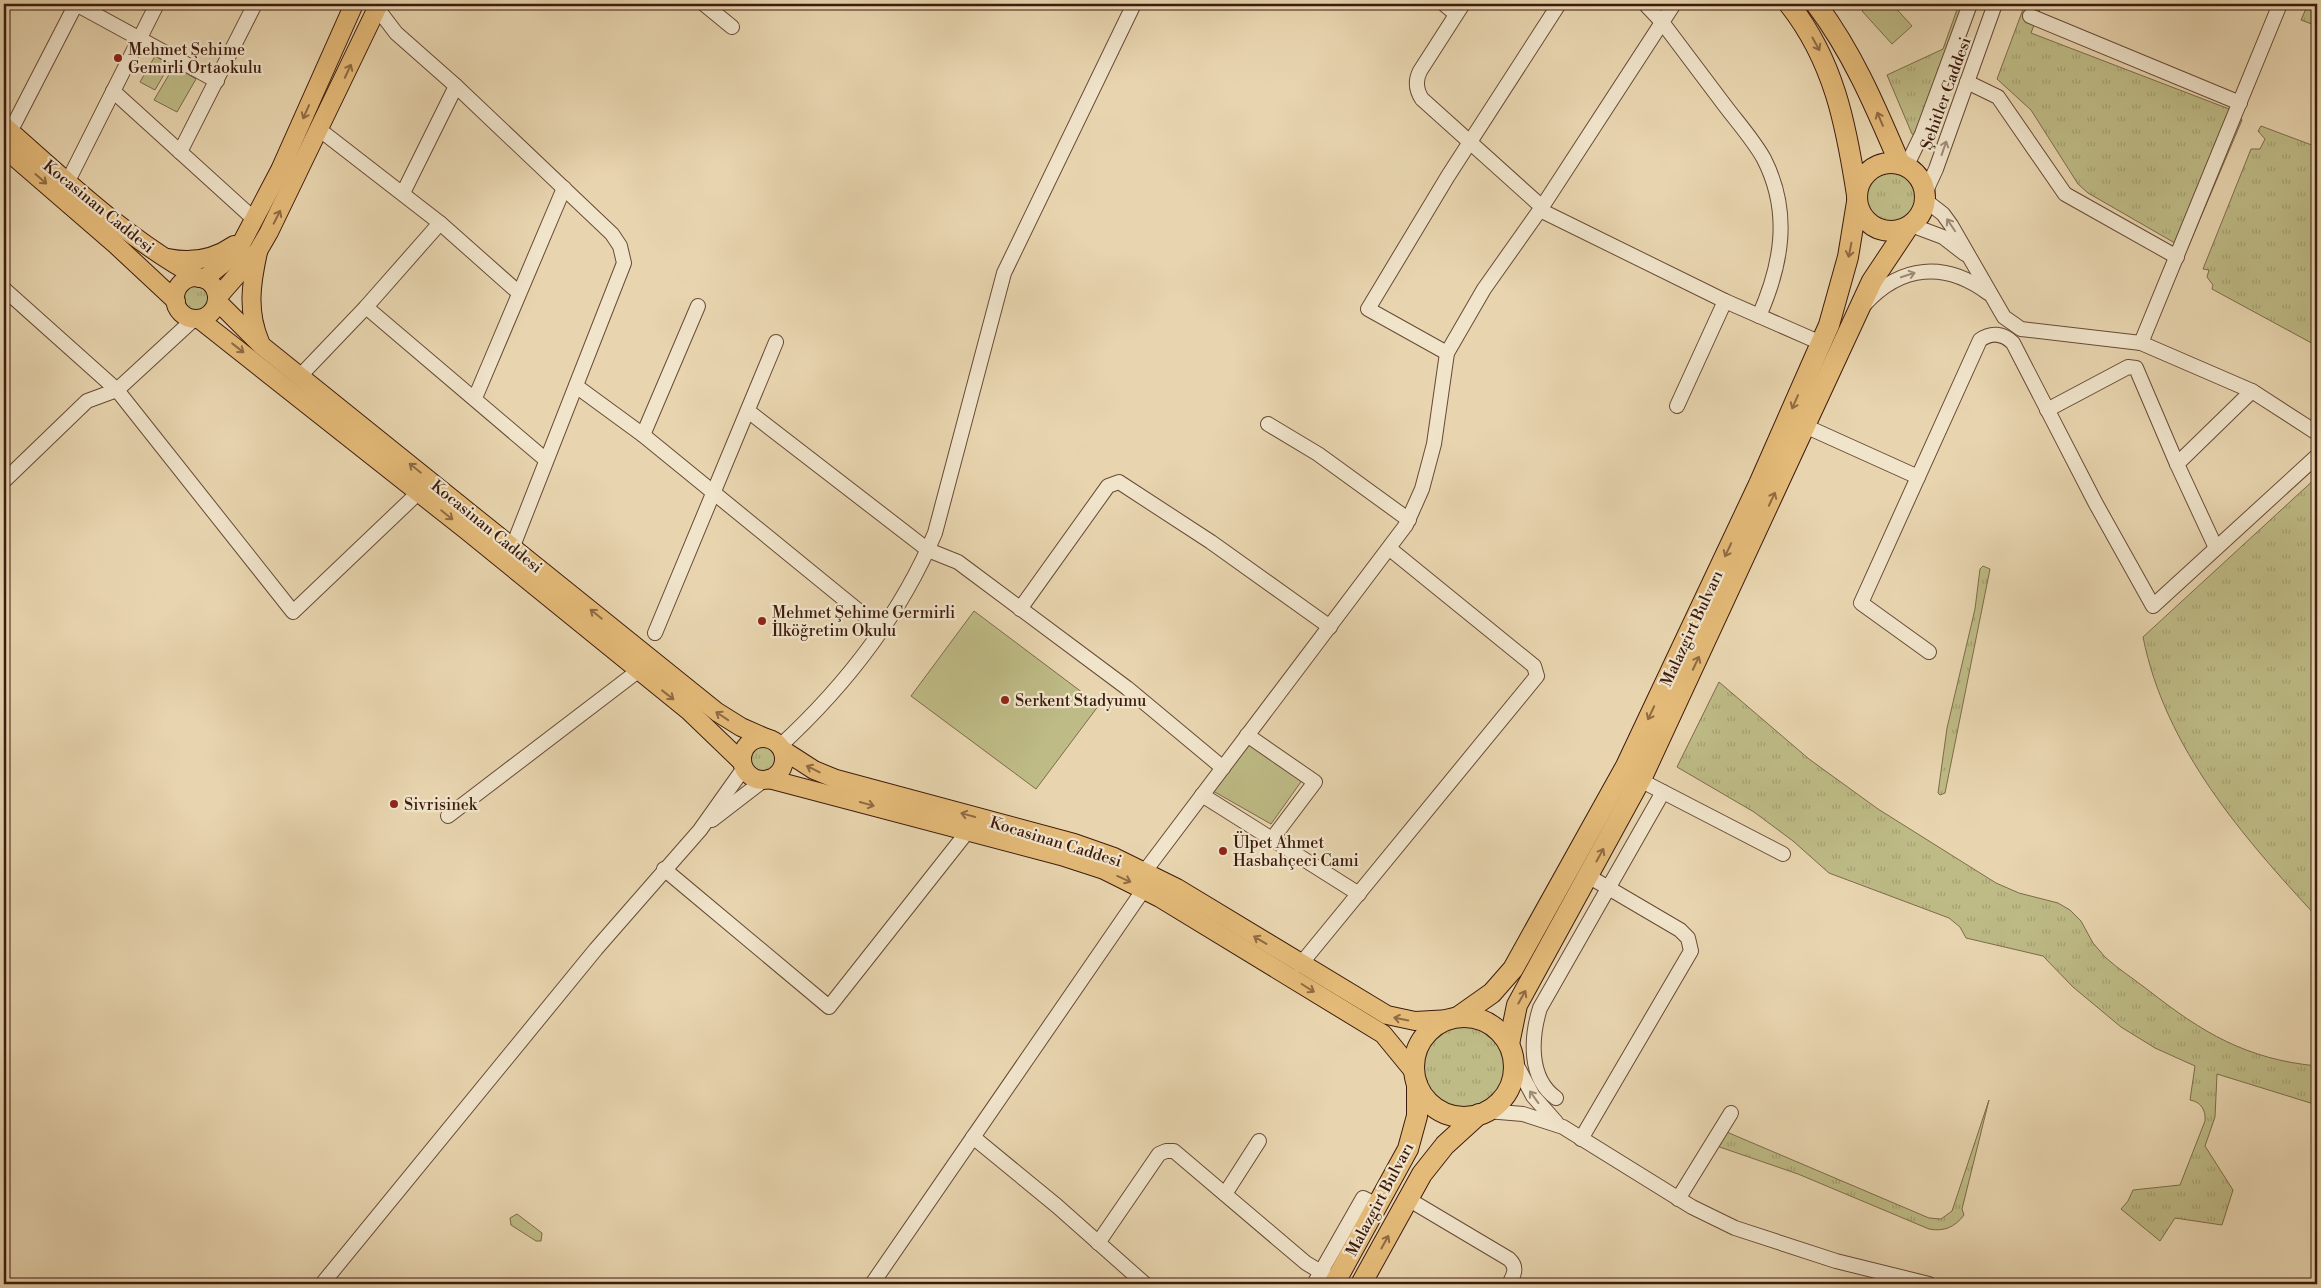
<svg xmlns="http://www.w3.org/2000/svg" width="2321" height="1288" viewBox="0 0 2321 1288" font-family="'Libre Bodoni',serif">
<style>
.grass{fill:url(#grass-tufts);stroke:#7e6b4a}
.park{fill:#bebb86;stroke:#7e6b4a}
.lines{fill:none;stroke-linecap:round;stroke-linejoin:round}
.minor-casing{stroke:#684a36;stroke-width:16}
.major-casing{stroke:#3d1b0e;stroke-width:20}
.highway-casing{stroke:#3d1b0e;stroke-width:22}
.minor{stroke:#f0e4cb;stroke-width:14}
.major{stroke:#e4ba78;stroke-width:18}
.highway{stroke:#e4ba78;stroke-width:20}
.oneway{stroke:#906a43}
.oneway2{stroke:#9f8a76}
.poi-dot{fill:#8f2418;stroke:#f0e4cb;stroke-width:2}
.labels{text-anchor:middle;stroke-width:4.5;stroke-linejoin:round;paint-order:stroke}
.poi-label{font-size:16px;fill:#3d1b0e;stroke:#f0e4cb;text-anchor:start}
.street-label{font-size:16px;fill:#3d1b0e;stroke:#f0e4cb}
</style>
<defs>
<pattern id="grass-tufts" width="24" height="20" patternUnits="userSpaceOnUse" patternTransform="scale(1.25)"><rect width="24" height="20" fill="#bebb86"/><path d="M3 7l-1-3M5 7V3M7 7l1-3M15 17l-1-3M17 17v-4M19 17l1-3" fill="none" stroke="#a4a072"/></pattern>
</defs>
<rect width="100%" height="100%" fill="#e8d5af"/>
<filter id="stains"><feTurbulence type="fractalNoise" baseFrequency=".004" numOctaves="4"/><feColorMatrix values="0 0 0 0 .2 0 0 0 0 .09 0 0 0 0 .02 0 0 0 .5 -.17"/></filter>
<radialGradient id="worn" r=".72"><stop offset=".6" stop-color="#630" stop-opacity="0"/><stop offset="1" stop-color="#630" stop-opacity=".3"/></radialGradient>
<g class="grass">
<polygon points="1959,4 1978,4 1931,131 1918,136 1912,134 1887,75 1943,49"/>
<polygon points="2025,4 2042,4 2031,33 2237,112 2242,120 2187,250 2088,193 2078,184 2031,110 1997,79"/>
<polygon points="2308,4 2317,4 2317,26 2301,20"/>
<polygon points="2261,126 2317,147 2317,346 2212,289 2213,285 2207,277 2209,270 2203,269 2251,149 2260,149 2265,139 2258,131"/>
<circle cx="1891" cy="197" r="27"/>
<circle cx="196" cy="298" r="15"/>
<path d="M2317,477V917C2243,837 2165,748 2143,637Z"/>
<polygon points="1983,566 1990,569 1945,793 1940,795 1938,793 1947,728 1975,609 1980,569"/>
<path d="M1719,682L1809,759L1878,809L1996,883L2019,893L2058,903L2070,910L2081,921L2093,943L2105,957C2118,969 2134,979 2148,990C2203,1033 2246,1059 2317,1066V1105L2217,1074L2215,1117L2205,1146L2233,1190L2222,1225L2175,1218L2160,1241L2121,1209L2128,1201L2133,1190L2180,1185L2205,1121C2206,1110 2201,1102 2190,1100L2195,1066L2155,1048L2121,1027L2073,987L2043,956L1966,938L1960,927L1949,918L1829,873L1793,841L1754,812L1677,767Z"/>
<circle cx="763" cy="759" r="16"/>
<circle cx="1464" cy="1067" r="42"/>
<path d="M1989,1100L1962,1209L1964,1215C1955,1227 1944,1232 1929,1229L1798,1174L1708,1143L1715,1127L1929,1218L1941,1219L1952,1211Z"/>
<polygon points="517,1214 542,1233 541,1241 536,1241 511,1225 510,1218"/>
</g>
<g class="park">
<polygon points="1870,4 1892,4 1912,26 1892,44 1862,11"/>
<polygon points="155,56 170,64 155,90 140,82"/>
<polygon points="174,66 196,79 177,112 154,100"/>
<polygon points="974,611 1099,705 1036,789 911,696"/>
<polygon points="1249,743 1303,779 1271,824 1213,791"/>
</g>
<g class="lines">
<defs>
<g id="minor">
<polyline points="76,4 217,81"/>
<polyline points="704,4 732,27"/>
<polyline points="1444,4 1456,14"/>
<path d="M1463,4L1420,71C1415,81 1416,90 1422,99L1542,207"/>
<path d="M1645,4L1662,22C1683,50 1705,79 1726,107C1739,124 1754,141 1764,159C1791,212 1782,264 1759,316"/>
<polyline points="377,8 396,33 456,86 612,234 620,246 624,263 513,546"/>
<polyline points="2030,16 2240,103"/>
<polyline points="1967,82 1998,97 2065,194 2177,257"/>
<polyline points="113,91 254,219"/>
<polyline points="10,132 76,4"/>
<polyline points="180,152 255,4"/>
<polyline points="1906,167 1922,134 1970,4"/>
<polyline points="68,181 157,4"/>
<polyline points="403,193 456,86"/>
<polyline points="1925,193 1936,169 1995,4"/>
<polyline points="1925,200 1943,214 1951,225 2004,317 2021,329 2141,343 2252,391 2317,433"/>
<polyline points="1540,210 1725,301 1821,343"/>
<polyline points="440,223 519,293"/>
<polyline points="1911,225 1943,237 1965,254"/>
<polyline points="4,289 117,390 293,612 419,492"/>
<path d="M1865,304C1901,265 1945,261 1988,293"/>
<polyline points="366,307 546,460"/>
<polyline points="2141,343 2280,4"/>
<polyline points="1447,353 1368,309 1448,176 1559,4"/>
<polyline points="300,376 366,307 440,223 320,130"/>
<polyline points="576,386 643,435 882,630"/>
<polyline points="475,398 564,188"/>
<polyline points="1677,406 1725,301"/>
<polyline points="2047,410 2128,367 2136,368 2177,464 2216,548"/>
<polyline points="748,411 928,550 958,562 1127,688 1223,768"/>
<polyline points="1268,424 1318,454 1409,520"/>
<polyline points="1805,426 1918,477"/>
<polyline points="643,435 698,306"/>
<polyline points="2177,464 2252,391"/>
<polyline points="4,481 87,401 117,390 194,319"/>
<polyline points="1020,609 1108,486 1119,482 1211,542 1330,627"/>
<polyline points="655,633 776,342"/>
<path d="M1929,652L1861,603L1980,340C1991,332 2003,333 2013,343L2096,504L2153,606L2317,456"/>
<polyline points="1247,735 1315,782 1272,839"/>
<path d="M780,746C845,686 900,616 935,533L1004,273L1134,4"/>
<polyline points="1640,780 1783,854"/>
<polyline points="1202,795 1359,894"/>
<polyline points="448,816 638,671"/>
<polyline points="712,820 764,780"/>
<polyline points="664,869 829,1007 968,831"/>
<polyline points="1145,871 1406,525 1422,489 1434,444 1447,353 1484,289 1542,207 1674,4"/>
<polyline points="1300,965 1537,676 1534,666 1390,549"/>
<polyline points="1514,1060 1533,1096 1556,1122"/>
<path d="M1556,1098C1528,1078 1531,1037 1540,1008L1663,792"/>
<polyline points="1487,1111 1523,1114 1563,1127 1692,1207 1735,1228 1836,1261 1929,1284"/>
<polyline points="973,1137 1057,1206 1145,1284"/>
<polyline points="1581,1139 1691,951 1688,938 1680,930 1588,876"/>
<polyline points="1225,1194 1259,1141"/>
<path d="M1408,1199L1509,1259C1518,1267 1514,1275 1509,1284"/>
<polyline points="1678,1199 1731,1113"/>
<polyline points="1098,1243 1159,1154 1166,1151 1174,1151 1306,1263 1336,1281"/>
<polyline points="322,1284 596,949 700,830 744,768"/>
<polyline points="872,1284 1144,889"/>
<polyline points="1314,1284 1363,1198 1377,1205"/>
</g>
<g id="major">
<path d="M4,126C66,180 125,238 199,278"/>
<polyline points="4,148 116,245 176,301"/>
<path d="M258,252C251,284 247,311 260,342"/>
<path d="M168,258C192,263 214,259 234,245"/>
<circle cx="196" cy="298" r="21"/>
<polyline points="204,279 229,259 240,246 280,170 354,4"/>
<polyline points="217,298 258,251 269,232 379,4"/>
<polyline points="217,301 261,345 717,712 741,727 766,738"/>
<polyline points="199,319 466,530 689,711 742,762"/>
<circle cx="763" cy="759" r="21"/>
<polyline points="783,750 814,770 836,779 1074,843 1114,857 1177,888 1387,1015 1415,1021 1450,1019"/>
<polyline points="769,779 1061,856 1104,870 1160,898 1383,1034 1415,1073"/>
</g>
<g id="highway">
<path d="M1789,4C1834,61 1846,124 1857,195"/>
<path d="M1816,4C1853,53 1876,108 1900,164"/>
<circle cx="1891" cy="197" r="34"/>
<polyline points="1458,1017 1492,993 1513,969 1626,766 1759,484 1829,325 1848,257 1857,202"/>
<circle cx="1464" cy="1067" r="50"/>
<polyline points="1509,1044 1517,1005 1643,775 1872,281 1908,227"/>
<polyline points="1334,1284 1408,1149 1417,1116 1417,1084"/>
<polyline points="1361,1284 1422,1174 1445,1145 1479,1114"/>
</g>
</defs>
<use href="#minor" class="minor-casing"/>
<use href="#major" class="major-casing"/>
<use href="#highway" class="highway-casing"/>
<use href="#minor" class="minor"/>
<use href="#major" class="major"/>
<use href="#highway" class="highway"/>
</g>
<defs><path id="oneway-shaft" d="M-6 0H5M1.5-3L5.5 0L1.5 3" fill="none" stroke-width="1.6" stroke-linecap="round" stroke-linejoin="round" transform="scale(1.25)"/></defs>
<g class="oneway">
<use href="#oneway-shaft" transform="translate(1816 44) rotate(61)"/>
<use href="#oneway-shaft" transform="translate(348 71) rotate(-65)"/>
<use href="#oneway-shaft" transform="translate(306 112) rotate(114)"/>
<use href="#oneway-shaft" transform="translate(1880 119) rotate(-113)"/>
<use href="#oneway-shaft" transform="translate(41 179) rotate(41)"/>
<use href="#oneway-shaft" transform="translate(277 217) rotate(-63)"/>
<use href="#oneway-shaft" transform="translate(1850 250) rotate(101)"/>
<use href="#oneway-shaft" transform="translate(238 348) rotate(38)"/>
<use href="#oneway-shaft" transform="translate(1795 402) rotate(114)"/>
<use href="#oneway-shaft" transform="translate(415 468) rotate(-141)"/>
<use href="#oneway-shaft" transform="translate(1772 499) rotate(-65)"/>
<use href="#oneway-shaft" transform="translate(447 515) rotate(39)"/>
<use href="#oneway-shaft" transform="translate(1728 550) rotate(115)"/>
<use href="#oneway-shaft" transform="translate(596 614) rotate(-141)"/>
<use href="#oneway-shaft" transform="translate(1696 663) rotate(-65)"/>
<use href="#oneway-shaft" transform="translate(668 695) rotate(38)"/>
<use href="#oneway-shaft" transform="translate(1651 713) rotate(115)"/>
<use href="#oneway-shaft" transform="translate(722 716) rotate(-146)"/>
<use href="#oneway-shaft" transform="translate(813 769) rotate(-153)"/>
<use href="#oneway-shaft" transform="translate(867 804) rotate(15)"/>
<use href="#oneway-shaft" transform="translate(968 815) rotate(-165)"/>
<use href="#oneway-shaft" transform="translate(1600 855) rotate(-61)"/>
<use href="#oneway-shaft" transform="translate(1124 879) rotate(24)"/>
<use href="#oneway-shaft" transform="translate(1260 940) rotate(-149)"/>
<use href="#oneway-shaft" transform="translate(1308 988) rotate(32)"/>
<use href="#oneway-shaft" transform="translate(1522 997) rotate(-61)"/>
<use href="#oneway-shaft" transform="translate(1401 1019) rotate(-169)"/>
<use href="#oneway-shaft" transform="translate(1385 1242) rotate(-61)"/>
</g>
<g class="oneway2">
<use href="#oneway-shaft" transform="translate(1944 148) rotate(-71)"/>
<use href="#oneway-shaft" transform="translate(1951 225) rotate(-124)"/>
<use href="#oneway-shaft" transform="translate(1908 275) rotate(-18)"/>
<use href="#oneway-shaft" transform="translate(1534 1097) rotate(-126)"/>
</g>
<g class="poi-dot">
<circle cx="118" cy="58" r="5"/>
<circle cx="762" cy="621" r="5"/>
<circle cx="1005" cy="700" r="5"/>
<circle cx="394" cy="804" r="5"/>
<circle cx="1223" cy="851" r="5"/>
</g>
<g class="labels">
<g class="poi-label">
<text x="128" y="55">Mehmet Şehime<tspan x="128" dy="18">Gemirli Ortaokulu</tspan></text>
<text x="772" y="618">Mehmet Şehime Germirli<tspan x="772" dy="18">İlköğretim Okulu</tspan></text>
<text x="1015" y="706">Serkent Stadyumu</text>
<text x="404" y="810">Sivrisinek</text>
<text x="1233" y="848">Ülpet Ahmet<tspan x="1233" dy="18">Hasbahçeci Cami</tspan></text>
</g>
<g class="street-label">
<text transform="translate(1945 93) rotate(-70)" y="6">Şehitler Caddesi</text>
<text transform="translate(99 206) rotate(39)" y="6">Kocasinan Caddesi</text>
<text transform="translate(487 526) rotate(39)" y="6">Kocasinan Caddesi</text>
<text transform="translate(1691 628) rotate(-65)" y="6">Malazgirt Bulvarı</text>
<text transform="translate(1056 841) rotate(17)" y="6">Kocasinan Caddesi</text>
<text transform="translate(1379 1199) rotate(-62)" y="6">Malazgirt Bulvarı</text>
</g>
</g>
<rect width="2321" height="1288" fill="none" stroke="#e8d5af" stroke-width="20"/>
<rect x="5" y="5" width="2311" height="1278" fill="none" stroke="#3d1b0e" stroke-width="2.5"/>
<rect x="10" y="10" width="2301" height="1268" fill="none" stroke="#3d1b0e"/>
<rect width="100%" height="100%" filter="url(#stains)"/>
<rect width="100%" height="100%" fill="url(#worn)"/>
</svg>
